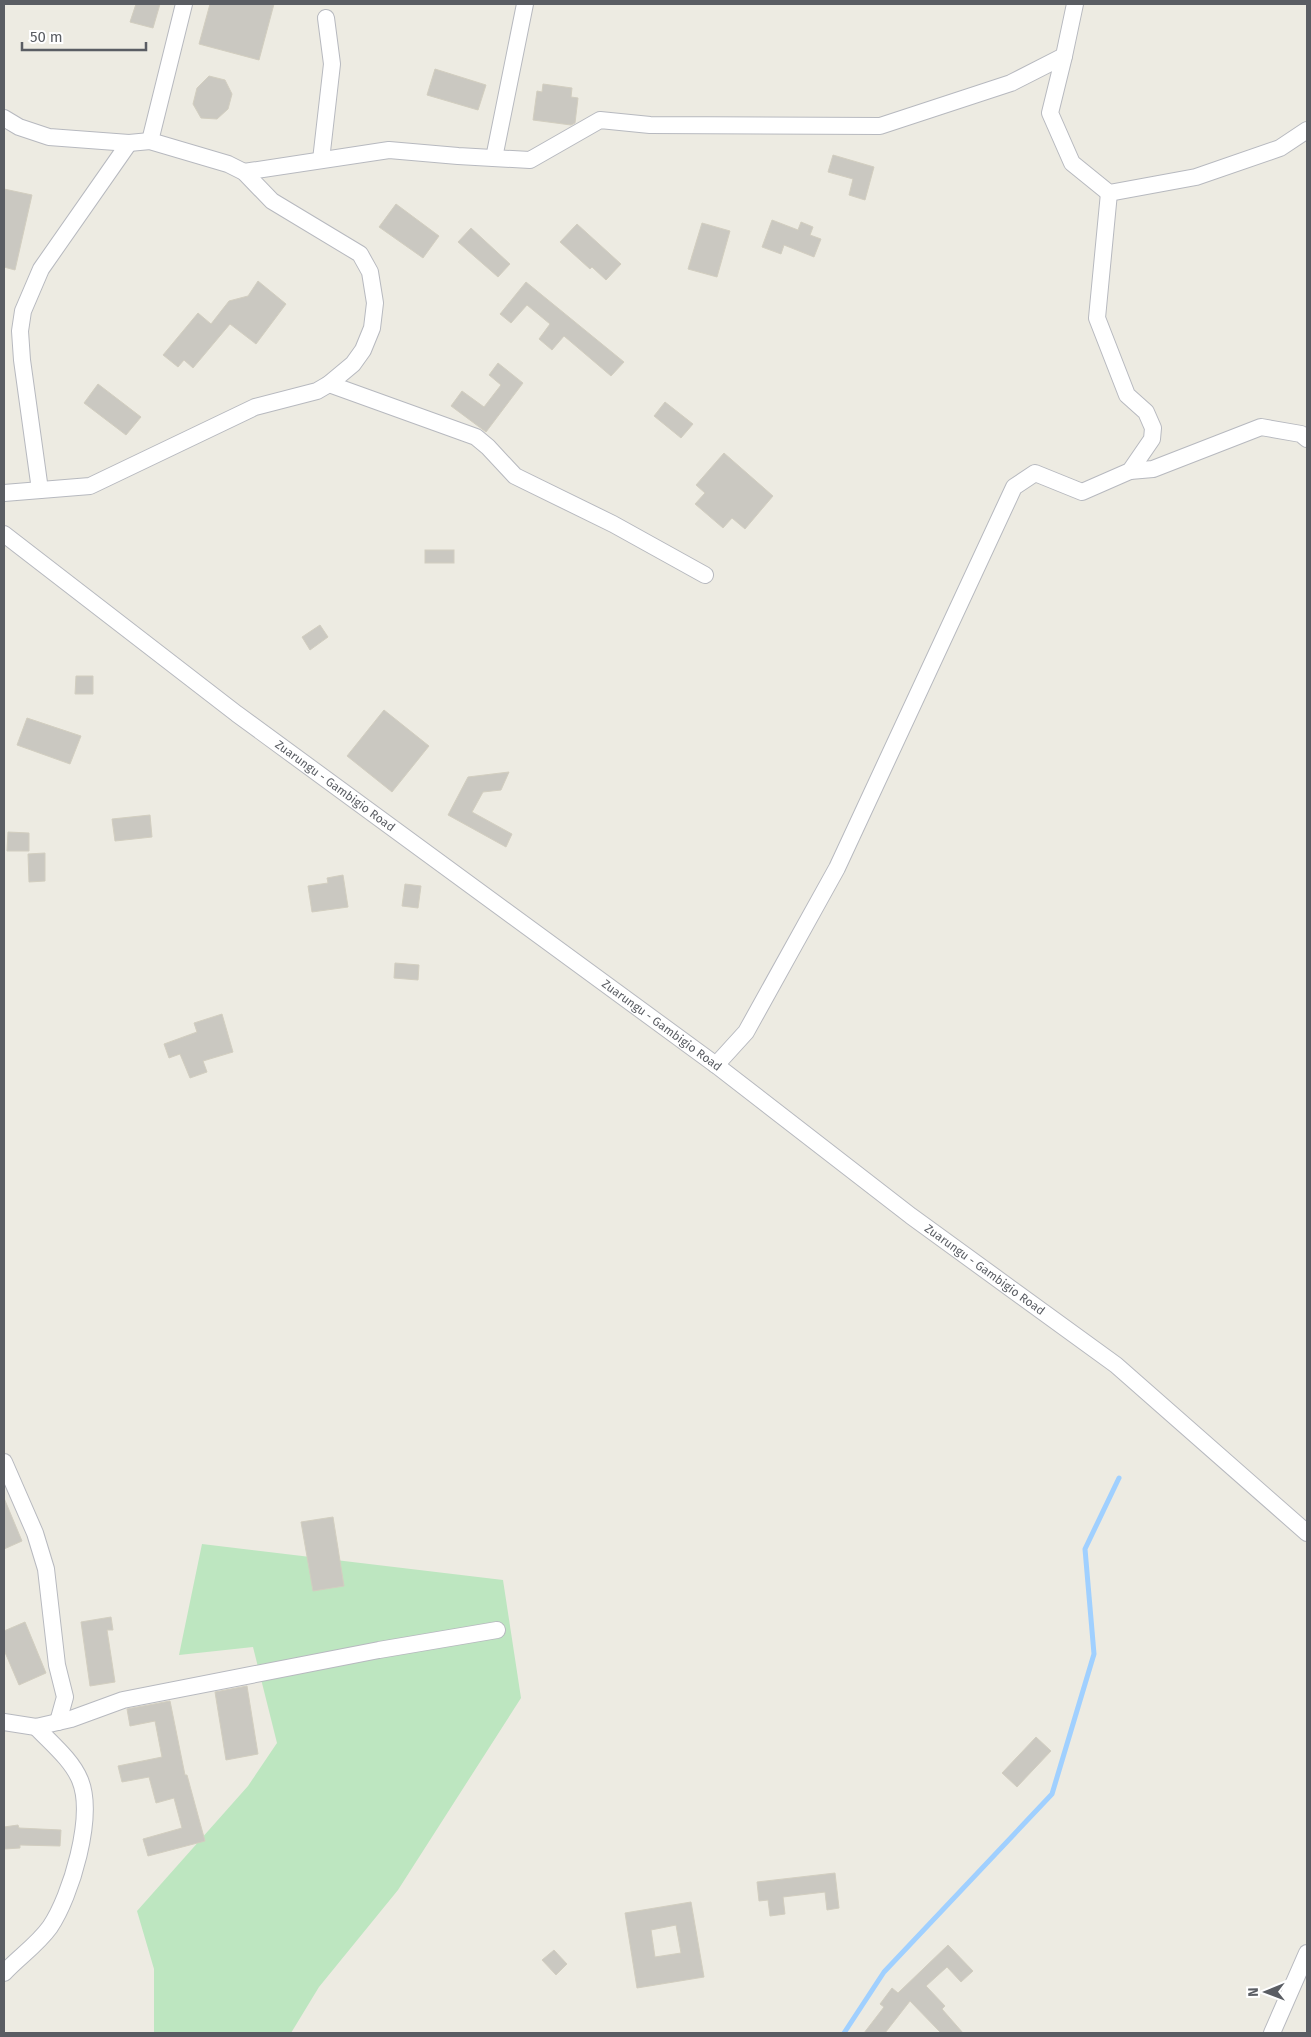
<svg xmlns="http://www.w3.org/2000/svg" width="1311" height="2037" viewBox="0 0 1311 2037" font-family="'Fira Sans',sans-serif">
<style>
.green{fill:#bde6c0}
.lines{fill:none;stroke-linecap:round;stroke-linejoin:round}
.stream{stroke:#a0d0ff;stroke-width:5}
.building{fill:#cac8c1;stroke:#d2cec0;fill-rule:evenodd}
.street-casing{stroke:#b7b9bf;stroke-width:18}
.street{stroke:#fff;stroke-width:16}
.labels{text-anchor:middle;stroke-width:4;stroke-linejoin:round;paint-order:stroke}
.street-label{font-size:12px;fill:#5a5d63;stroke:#fff}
</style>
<rect width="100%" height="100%" fill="#edebe2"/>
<polygon class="green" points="202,1544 503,1580 521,1698 398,1890 319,1987 291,2033 154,2033 154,1969 137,1911 248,1786 277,1743 253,1647 179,1655"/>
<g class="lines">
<polyline class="stream" points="844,2033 884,1972 1052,1794 1094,1654 1085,1549 1119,1478"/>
</g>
<g class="building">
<polygon points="136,4 160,4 153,28 130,22"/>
<polygon points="210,4 274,4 259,60 199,44"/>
<polygon points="435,69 486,85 478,110 427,95"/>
<polygon points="209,76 225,80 232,94 228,109 217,119 201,118 193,104 197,88"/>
<polygon points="543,84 572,88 571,97 578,98 575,123 571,125 533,120 537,91 542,92"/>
<polygon points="833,155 874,167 865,200 849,195 853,179 828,172"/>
<polygon points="4,189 32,195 15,270 4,267"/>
<polygon points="396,204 439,236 423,258 379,227"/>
<polygon points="772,220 798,230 801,222 813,227 810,235 821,239 814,257 784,245 781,254 762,247"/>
<polygon points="702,223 730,231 717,277 688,269"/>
<polygon points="577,224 621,264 606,280 592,267 590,269 560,242"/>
<polygon points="471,228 510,264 498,277 458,242"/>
<polygon points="258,281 286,304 256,344 230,324 193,368 184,360 178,367 163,355 198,313 211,324 229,301 248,296"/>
<polygon points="526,282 624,362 611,376 564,336 552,350 539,339 550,324 527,305 511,323 500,314"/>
<polygon points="498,363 523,383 486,432 451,406 462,391 484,407 501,385 489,375"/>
<polygon points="98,384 141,417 126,435 84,403"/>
<polygon points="665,402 693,424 681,438 654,416"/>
<polygon points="724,453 773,496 745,529 732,518 723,528 695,504 705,493 696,485"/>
<rect x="425" y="550" width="29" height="13"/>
<polygon points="320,625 328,637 310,650 302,637"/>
<polygon points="76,676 93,676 93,694 75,694"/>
<polygon points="384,710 429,746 392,792 347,756"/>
<polygon points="27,718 81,736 70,764 17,745"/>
<polygon points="509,772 501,790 483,792 472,812 512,834 506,847 448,815 468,777"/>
<polygon points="150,815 152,837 115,841 112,819"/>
<polygon points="8,832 29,833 29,851 7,851"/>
<polygon points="45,853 45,881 29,882 28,854"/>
<polygon points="343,875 348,907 312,912 308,886 328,883 327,878"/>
<polygon points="405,884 421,886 418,908 402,906"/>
<polygon points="395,963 419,965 418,980 394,978"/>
<polygon points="222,1014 233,1052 203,1061 207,1072 190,1078 180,1054 169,1058 164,1044 197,1032 194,1023"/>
<polygon points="4,1498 22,1541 4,1549"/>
<polygon points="333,1517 344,1586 313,1591 301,1522"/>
<polygon points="111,1617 113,1630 107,1630 115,1682 90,1686 81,1622"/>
<polygon points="25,1622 46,1673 19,1685 4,1650 4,1631"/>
<polygon points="247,1686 258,1754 226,1760 215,1692"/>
<polygon points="170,1701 185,1775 187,1775 205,1841 148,1856 143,1839 182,1828 174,1798 156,1803 149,1777 122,1782 118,1766 162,1757 155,1721 130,1726 127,1709"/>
<polygon points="1036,1737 1051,1751 1017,1787 1002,1773"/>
<polygon points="18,1825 19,1828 61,1830 60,1846 20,1845 20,1848 4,1849 4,1827"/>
<polygon points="835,1873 839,1908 827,1910 825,1892 783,1897 785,1914 770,1916 768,1900 759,1901 757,1882"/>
<path d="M691,1902L704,1977L637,1988L625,1913ZM676,1925L681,1953L655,1957L651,1930Z"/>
<polygon points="948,1945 973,1971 961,1982 947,1967 926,1986 945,2006 942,2009 963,2033 941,2033 910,2001 885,2033 864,2033 884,2007 880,2004 892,1988 898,1993"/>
<polygon points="554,1950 567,1964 556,1975 542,1960"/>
</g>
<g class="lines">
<defs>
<g id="street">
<polyline points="1064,56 1050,113 1072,163 1109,193 1196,177 1280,148 1307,130"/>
<polyline points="4,118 19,127 49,137 129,143 150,141 228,164 244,172 272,201 360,254 370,272 375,303 372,328 363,350 353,364 329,384 317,391 255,407 90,486 4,493"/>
<polyline points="150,141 184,4"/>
<polyline points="494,158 525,4"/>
<polyline points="321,160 332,64 326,18"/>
<polyline points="244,172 389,150 458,156 530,160 600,120 650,125 880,126 1011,83 1064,56 1075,4"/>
<polyline points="329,384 476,437 488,447 515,476 613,524 705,575"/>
<polyline points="1130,471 1153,469 1261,427 1301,434 1307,439"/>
<polyline points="40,490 22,360 20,331 23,311 41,269 129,143"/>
<path id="s1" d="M4,534L237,714L716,1065L911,1216L1116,1365L1307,1533"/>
<polyline points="716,1065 746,1032 837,868 1014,487 1035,473 1082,492 1130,471 1152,439 1153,428 1146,412 1127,395 1097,318 1109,193"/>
<polyline points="4,1462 35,1533 46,1569 57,1665 65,1697 58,1722"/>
<polyline points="4,1722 36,1727 71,1719 123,1700 379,1650 497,1630"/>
<path d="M4,1973C19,1957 37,1945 50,1927C71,1896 95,1816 80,1780C72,1760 51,1743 36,1727"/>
<polyline points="1272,2033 1307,1953"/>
</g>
</defs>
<use href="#street" class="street-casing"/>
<use href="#street" class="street"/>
</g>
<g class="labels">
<g class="street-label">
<text dy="4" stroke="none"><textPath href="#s1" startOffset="416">Zuarungu - Gambigio Road</textPath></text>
<text dy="4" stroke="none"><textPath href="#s1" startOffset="821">Zuarungu - Gambigio Road</textPath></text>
<text dy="4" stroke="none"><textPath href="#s1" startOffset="1226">Zuarungu - Gambigio Road</textPath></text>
</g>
</g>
<rect width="1311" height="2037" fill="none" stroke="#5a5d63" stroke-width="10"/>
<g transform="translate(1266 1992) rotate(269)" stroke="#ffffff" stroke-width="4" paint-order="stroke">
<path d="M0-4L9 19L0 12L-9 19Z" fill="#5a5d63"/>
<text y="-8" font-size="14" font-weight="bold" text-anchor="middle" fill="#5a5d63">N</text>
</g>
<path d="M22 42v8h124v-8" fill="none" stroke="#5a5d63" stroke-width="2.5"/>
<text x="30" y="42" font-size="15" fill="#5a5d63" stroke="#ffffff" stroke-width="4" paint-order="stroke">50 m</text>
</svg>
